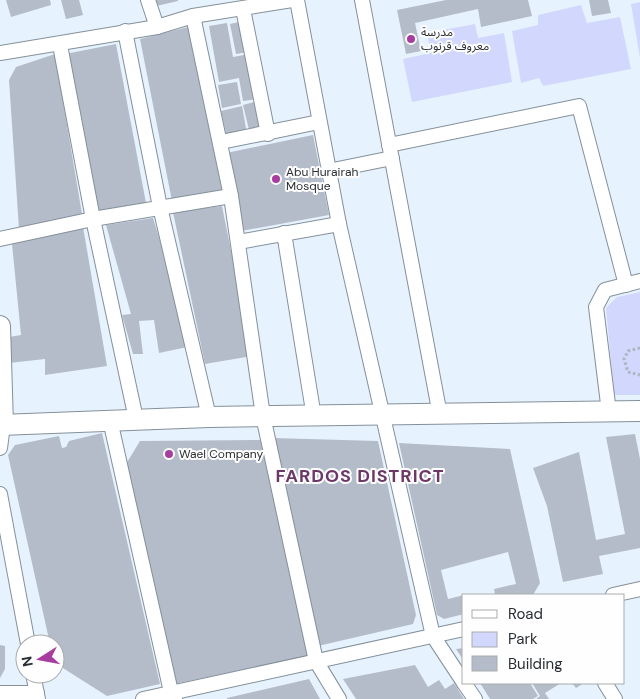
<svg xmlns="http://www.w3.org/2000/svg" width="640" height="699" viewBox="0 0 640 699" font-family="'DM Sans','Noto Sans Arabic',sans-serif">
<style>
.green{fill:#d2d8fd}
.building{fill:#b4bcc9}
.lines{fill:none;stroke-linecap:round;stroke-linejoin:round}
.minor-casing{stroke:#84909a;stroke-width:16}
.secondary-casing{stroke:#84909a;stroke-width:22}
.path{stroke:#abb5be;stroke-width:3;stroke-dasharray:2.5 2.5;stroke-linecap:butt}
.minor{stroke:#fff;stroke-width:14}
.secondary{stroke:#fff;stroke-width:20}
.poi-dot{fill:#a73d9e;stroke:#fefefe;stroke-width:2}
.labels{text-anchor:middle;stroke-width:4;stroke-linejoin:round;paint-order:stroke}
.poi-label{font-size:12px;fill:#292e32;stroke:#fefefe;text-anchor:start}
.district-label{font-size:18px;font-weight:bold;letter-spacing:1px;fill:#6d3867;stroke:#fefefe}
</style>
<rect width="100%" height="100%" fill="#e6f3fe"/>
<g class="green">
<polygon points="640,2 640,58 631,4"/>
<polygon points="581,5 587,23 620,17 631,69 543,86 539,78 521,83 512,31 538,25 538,15"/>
<polygon points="475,24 478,38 504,33 512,82 412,102 403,59 431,53 427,33"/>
<polygon points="640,292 640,395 614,395 606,308 617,297"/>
</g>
<g class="building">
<polygon points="6,0 50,0 51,5 11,17"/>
<polygon points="61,0 79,0 83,15 66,19"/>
<polygon points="151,0 178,0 178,1 152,7"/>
<polygon points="446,0 528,0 532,16 481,27 478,9 415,23 421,51 406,54 397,10"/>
<polygon points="589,0 608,0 611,13 592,16"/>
<polygon points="243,21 248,52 236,54 230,24"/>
<polygon points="227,23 233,57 249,54 257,99 243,101 239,78 219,82 209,26"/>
<polygon points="188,27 222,190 172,201 140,39"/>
<polygon points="116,44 146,203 95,213 65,54"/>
<polygon points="55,54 82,214 19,229 9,80 16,67"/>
<polygon points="237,82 241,104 222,108 218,85"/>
<polygon points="258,101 265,130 250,134 243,105"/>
<polygon points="242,106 247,134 227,138 221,111"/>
<polygon points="313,135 329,215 241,231 226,153"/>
<polygon points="222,206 252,356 205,364 173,212"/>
<polygon points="153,218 192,346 159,353 154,320 139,321 143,354 133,354 122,315 131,314 106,225"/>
<polygon points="83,227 107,366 45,375 45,359 9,363 9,337 21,335 12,244"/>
<polygon points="102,433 160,684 107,696 55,663 55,644 50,644 8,455 15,445 59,436 62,448 66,447 69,441"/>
<polygon points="635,434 640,459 640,548 599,556 603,574 563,582 547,506 533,468 579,452 596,540 625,534 606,437"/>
<polygon points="273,438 378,441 416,615 413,624 318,646 299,548"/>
<polygon points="262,440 309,656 174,684 126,464 140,441"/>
<polygon points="399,443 510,449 540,583 533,595 495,595 494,589 516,584 508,552 441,570 448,599 464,595 464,614 444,619 437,615"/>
<polygon points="0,645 5,646 5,669 0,678"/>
<polygon points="464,648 464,661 456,649"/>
<polygon points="415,665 428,687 439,680 445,689 454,683 464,699 356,699 343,679"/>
<polygon points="309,679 320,699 227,699 227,698"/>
<polygon points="480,683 530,683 538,696 533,699 490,699"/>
<polygon points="532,683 561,683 545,693 549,699 536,699 540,696"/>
<polygon points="572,683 584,683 576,688"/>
</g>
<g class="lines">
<defs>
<g id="minor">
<polyline points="148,0 157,27"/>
<polyline points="297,0 339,224 433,636 464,683"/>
<polyline points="362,0 440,415"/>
<polyline points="243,9 268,134"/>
<polyline points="193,16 231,196 263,416 316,661 339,699"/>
<polyline points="125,31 160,207 209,417"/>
<polyline points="60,45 93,219 136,419"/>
<polyline points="0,53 157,27 193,16 292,0"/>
<polyline points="221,142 319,122"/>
<polyline points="389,145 579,106 626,285"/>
<polyline points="328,171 392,158"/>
<polyline points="284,233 314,417"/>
<polyline points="0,239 93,219 231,196"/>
<polyline points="238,242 339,224"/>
<polyline points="609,412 596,307 605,290 640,281"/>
<polyline points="110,420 171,692 175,698"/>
<polyline points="0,448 3,425"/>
<polyline points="0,494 28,644"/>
<polyline points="613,595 640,589"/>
<polyline points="33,674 38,699"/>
<polyline points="464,683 475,699"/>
<polyline points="605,683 615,699"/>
<polyline points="0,693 37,693"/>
<polyline points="143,699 464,629"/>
</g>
<g id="secondary">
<polyline points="0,326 3,425"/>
<polyline points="0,425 209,417 640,411"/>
</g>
</defs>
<use href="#minor" class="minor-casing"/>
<use href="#secondary" class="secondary-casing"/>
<polyline class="path" points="640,348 628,351 624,359 628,372 640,375"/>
<use href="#minor" class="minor"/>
<use href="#secondary" class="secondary"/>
</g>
<g class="poi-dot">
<circle cx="411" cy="39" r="5"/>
<circle cx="276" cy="179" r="5"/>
<circle cx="169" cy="454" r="5"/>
</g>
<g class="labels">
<g class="poi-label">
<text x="421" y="36">مدرسة<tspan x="421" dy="14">معروف قرنوب</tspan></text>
<text x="286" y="176">Abu Hurairah<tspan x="286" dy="14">Mosque</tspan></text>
<text x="179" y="458">Wael Company</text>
</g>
<g class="district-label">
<text x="360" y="482">FARDOS DISTRICT</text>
</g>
</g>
<rect x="462" y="594" width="162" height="90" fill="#fefefe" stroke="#a9abac"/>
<rect x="472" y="610" width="25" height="8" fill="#ffffff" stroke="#a9abac"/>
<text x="508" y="619" font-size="15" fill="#292e32">Road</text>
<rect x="472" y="632" width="25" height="15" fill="#d2d8fd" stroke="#a9abac"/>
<text x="508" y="644" font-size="15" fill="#292e32">Park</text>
<rect x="472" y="656" width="25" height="15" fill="#b4bcc9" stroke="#a9abac"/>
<text x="508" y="669" font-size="15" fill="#292e32">Building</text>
<g transform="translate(40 659) rotate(259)"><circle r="24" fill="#fefefe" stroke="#a9abac"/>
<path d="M0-4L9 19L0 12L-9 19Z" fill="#a73d9e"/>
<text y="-8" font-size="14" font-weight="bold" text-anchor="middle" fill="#292e32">N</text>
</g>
</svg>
